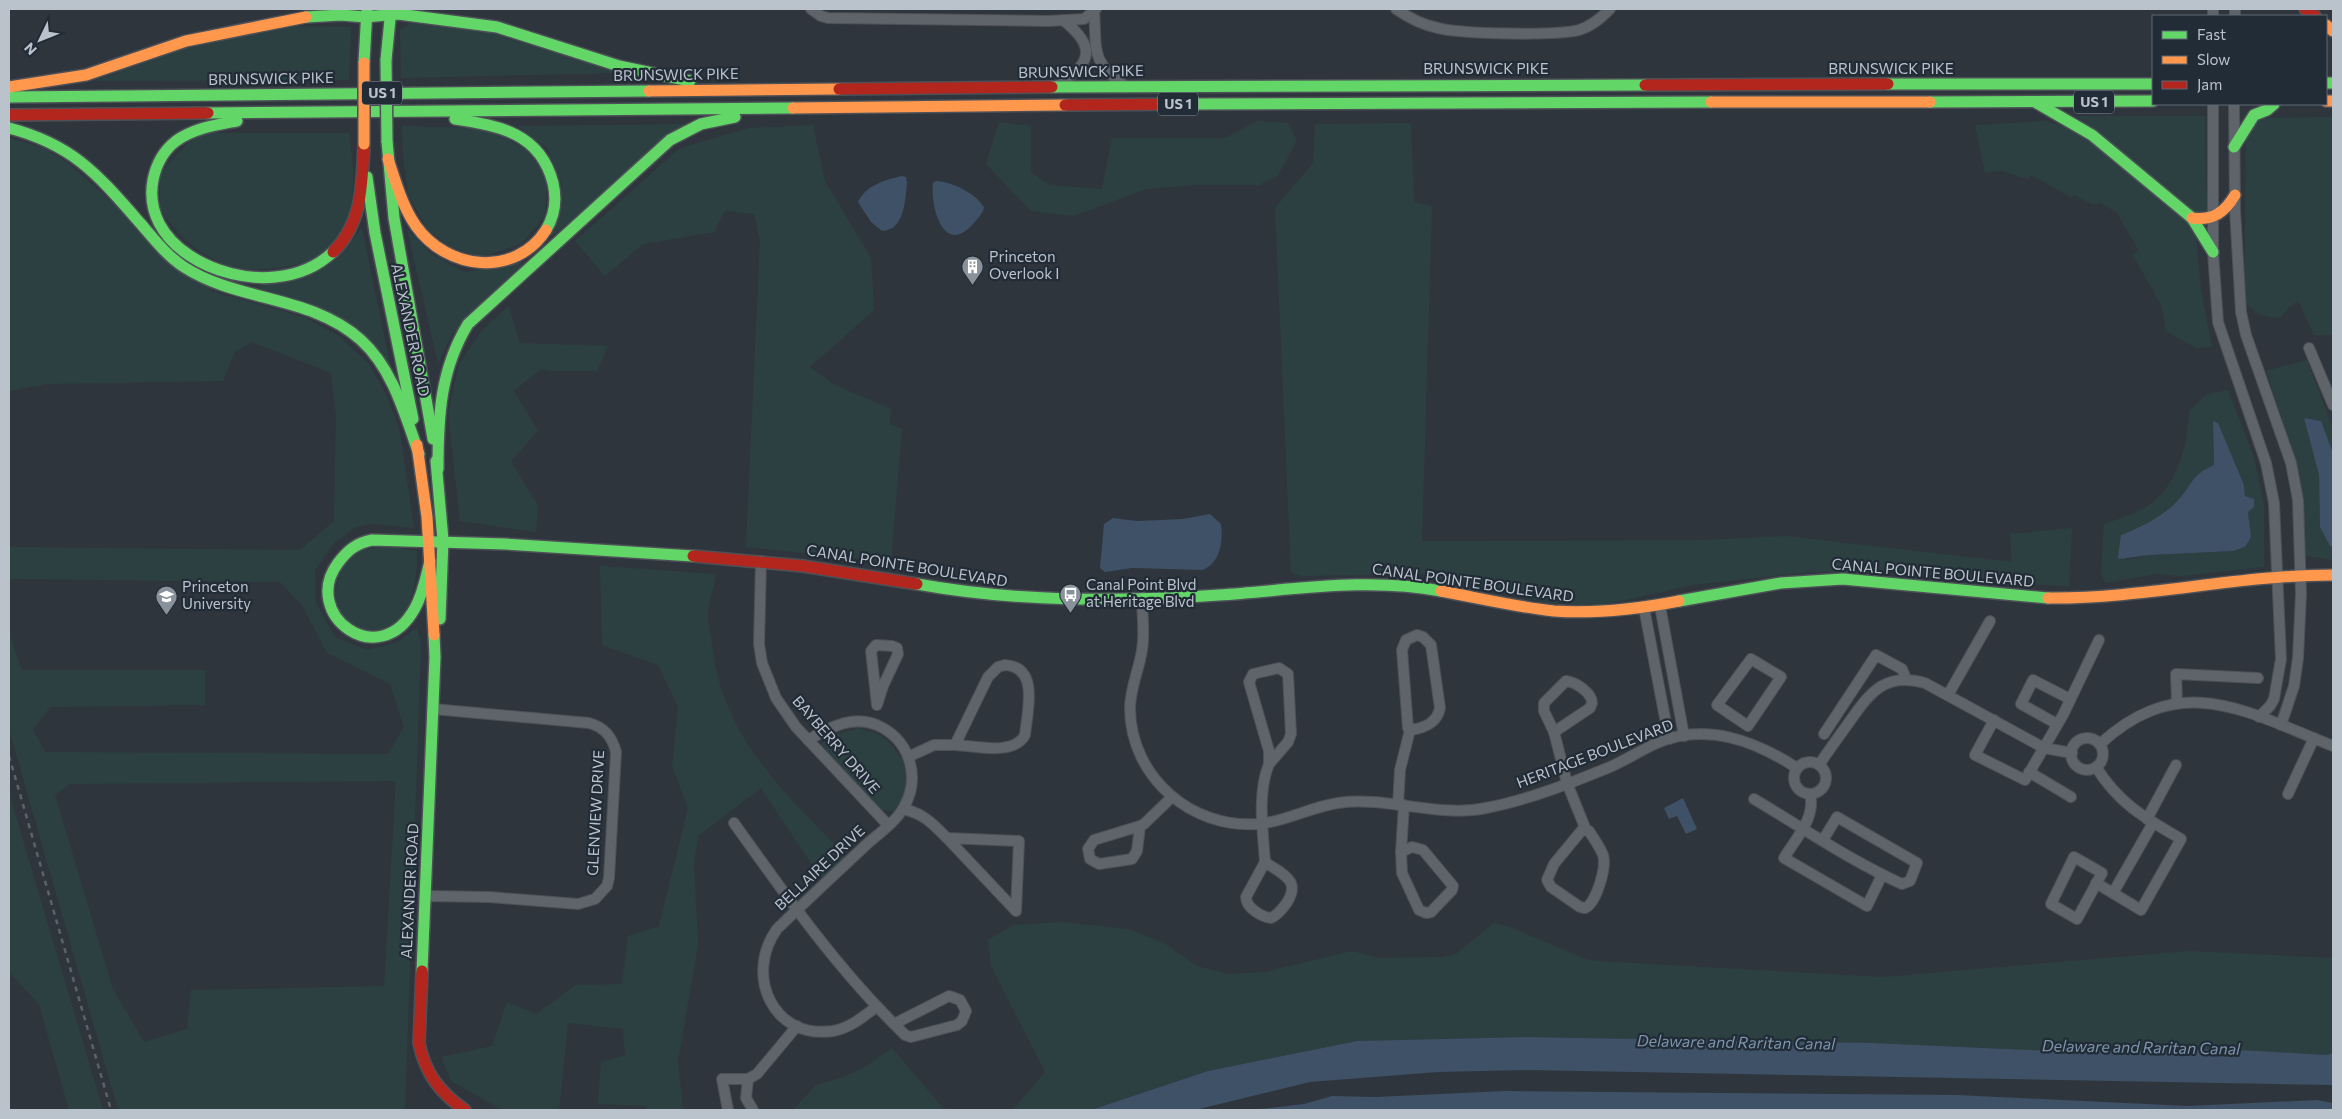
<svg xmlns="http://www.w3.org/2000/svg" width="2342" height="1119" viewBox="0 0 2342 1119" font-family="Commissioner,sans-serif">
<style>
.green{fill:#2c4042;fill-rule:evenodd}
.water{fill:#3e5166}
.lines{fill:none;stroke-linecap:round;stroke-linejoin:round}
.street-casing{stroke:#4d5157;stroke-width:12}
.fast-casing{stroke:#4d5157;stroke-width:14}
.slow-casing{stroke:#4d5157;stroke-width:14}
.jam-casing{stroke:#4d5157;stroke-width:14}
.street{stroke:#5f646a;stroke-width:10}
.fast{stroke:#63d668;stroke-width:11}
.slow{stroke:#ff974d;stroke-width:11}
.jam{stroke:#b3261e;stroke-width:11}
.rail{stroke:#5d6268;stroke-width:2.5;stroke-dasharray:5 5;stroke-linecap:butt}
.fast-bridge-casing{stroke:#4d5157;stroke-width:14;stroke-linecap:butt}
.slow-bridge-casing{stroke:#4d5157;stroke-width:14;stroke-linecap:butt}
.fast-bridge{stroke:#63d668;stroke-width:11}
.slow-bridge{stroke:#ff974d;stroke-width:11}
.labels{text-anchor:middle;stroke-width:4.5;stroke-linejoin:round;paint-order:stroke}
.shield{fill:#222c37;stroke:#8c959f;stroke-width:1}
.shield-label{font-size:14px;font-weight:bold;fill:#bac2cc}
.street-label{font-size:15px;fill:#bac2cc;stroke:#222c37}
.poi-label{font-size:15px;fill:#bac2cc;stroke:#222c37;text-anchor:start}
.water-label{font-size:16px;font-style:italic;fill:#7d94ac;stroke:#222c37}
</style>
<rect width="100%" height="100%" fill="#2f353c"/>
<g class="green">
<polygon points="412,23 491,33 621,73 401,78 400,30"/>
<polygon points="295,26 351,27 349,80 94,81 186,48"/>
<polygon points="2077,116 2205,116 2207,214 2196,213"/>
<path d="M2333,117V335H2314L2298,301L2289,307L2281,317C2265,320 2256,312 2244,303L2246,140L2258,118Z"/>
<polygon points="1257,121 1288,123 1297,141 1278,175 1259,185 1194,185 1147,189 1073,216 1031,211 986,164 999,122 1031,126 1031,172 1049,185 1102,189 1112,138 1225,138"/>
<polygon points="2046,121 2075,130 2185,221 2196,235 2201,290 2212,347 2196,348 2166,331 2161,305 2133,255 2139,251 2117,213 2101,203 2092,204 2074,195 2072,198 2031,175 2028,179 2002,171 1985,173 1975,125"/>
<polygon points="1411,123 1414,202 1432,206 1422,541 1703,540 1786,536 2012,562 2010,534 2072,528 2069,586 1997,583 1900,572 1812,572 1693,585 1603,605 1548,603 1420,574 1303,576 1291,573 1275,208 1313,163 1315,124"/>
<polygon points="686,124 551,237 562,185 547,148 517,126"/>
<polygon points="813,125 825,181 871,258 874,310 810,367 835,385 891,409 890,424 902,429 891,562 746,547 760,241 754,214 725,211 714,232 643,244 605,276 575,241 680,148 749,128"/>
<polygon points="402,126 484,128 525,148 547,177 545,216 521,244 482,257 451,247 427,229 408,194 403,155"/>
<path d="M201,133H349C353,166 358,190 345,223C342,231 330,249 322,254C300,269 243,275 219,262C189,247 180,235 160,210V173L188,143Z"/>
<path d="M9,138L44,148L67,162L212,291L306,318L339,336L370,365L388,398L400,432L414,528L373,524L356,527L334,543L315,570L316,603L335,637L367,650L398,642L417,627L421,644L405,1110H118L9,729V633L22,670H205V705L50,707L33,730L45,752L388,754L404,727L390,684L327,653L302,605L280,582L9,579V547L300,550L334,521L336,416L331,373L252,342L235,352L223,381L48,384L9,391ZM396,781L384,986L191,990L187,1029L144,1042L113,989L55,795L70,784Z"/>
<polygon points="362,228 391,369 336,314 256,287 329,265"/>
<polygon points="407,229 431,254 465,272 524,262 452,334 438,364"/>
<polygon points="509,306 520,343 608,346 597,371 551,371 541,369 514,391 538,431 511,461 538,506 536,532 460,521 448,413 459,364 483,329"/>
<polygon points="2307,360 2333,429 2333,453 2321,421 2304,418 2319,475 2320,527 2330,546 2333,547 2333,560 2303,555 2302,498 2294,454 2266,371"/>
<path d="M2228,390L2254,458L2264,505V567L2181,576L2157,574L2106,583L2101,574L2104,524C2121,518 2139,513 2153,502C2179,481 2188,443 2189,411L2207,394ZM2213,422L2217,423L2244,485L2251,537L2245,547L2233,551L2150,555L2126,560L2121,535C2141,527 2164,516 2178,500C2194,483 2192,475 2214,465Z"/>
<path d="M389,546L417,551C417,576 415,614 388,627C381,630 373,632 366,634L341,618L335,592L341,569L359,551Z"/>
<path d="M600,566L716,574C714,586 710,599 708,611C707,622 711,634 712,645C723,740 787,795 850,860L825,884L761,788L698,836L694,863L698,945L678,1061L683,1110H647L646,1106L598,1104L601,1062L625,1055L623,1029L568,1023L559,1110H502L451,1081L441,1057L492,1046L507,1002L536,1014L576,985L622,984L628,936L659,926L688,808L672,766L678,707L658,665L602,645Z"/>
<path d="M859,728C866,731 875,732 881,736C892,743 909,766 909,779C909,790 901,802 894,811L880,810L820,745L827,737Z"/>
<polygon points="9,793 103,1110 69,1110 39,1004 9,972"/>
<polygon points="1065,922 1132,930 1167,945 1197,966 1228,974 1265,972 1352,951 1379,958 1442,957 1456,954 1494,923 1510,927 1585,959 1597,961 1883,977 2188,951 2333,958 2333,1053 2327,1055 2224,1049 2074,1052 1873,1043 1525,1037 1357,1041 1208,1071 1091,1110 1013,1110 1045,1072 991,966 988,940 1013,925"/>
<polygon points="892,1048 943,1108 955,1110 793,1110 816,1085 841,1078 865,1067"/>
</g>
<g class="water">
<path d="M902,176L906,177L907,183C905,200 905,230 882,231L871,222L858,202C866,185 885,180 902,176Z"/>
<path d="M936,181C953,182 975,193 984,207C983,214 978,218 973,224C944,257 930,207 933,183Z"/>
<polygon points="2304,418 2321,421 2333,453 2333,547 2330,546 2320,527 2319,475"/>
<path d="M2213,421L2218,423L2244,485L2245,496L2254,499V507L2248,512L2251,537L2245,547L2233,551L2150,555L2119,559L2118,557L2121,535C2141,527 2164,516 2178,500C2194,483 2190,476 2214,465Z"/>
<path d="M1210,514L1221,524C1223,541 1221,562 1203,570L1132,568L1105,572L1100,568L1104,524L1113,518L1137,521L1183,519Z"/>
<polygon points="1683,798 1697,829 1686,834 1677,816 1669,819 1664,808"/>
<polygon points="1525,1037 1873,1043 2074,1052 2224,1049 2327,1055 2333,1053 2333,1085 1526,1070 1438,1072 1310,1082 1195,1110 1091,1110 1208,1071 1357,1041"/>
<polygon points="1505,1091 1957,1095 2188,1106 2317,1100 2333,1103 2333,1110 1252,1110 1304,1104 1332,1096 1375,1097"/>
</g>
<g class="lines">
<defs>
<g id="street">
<polyline points="811,9 821,16 828,18 1048,21 1084,19 1096,9"/>
<path d="M1396,9C1409,18 1423,25 1438,28C1461,34 1556,36 1579,30C1592,26 1601,18 1610,9"/>
<polyline points="2213,9 2213,16"/>
<path d="M1094,11C1097,51 1090,61 1125,86"/>
<polyline points="2235,16 2235,9"/>
<path d="M1058,85C1093,63 1096,46 1063,20"/>
<polyline points="2213,104 2213,252 2218,322 2266,463 2274,503 2281,659 2274,699 2270,706 2259,717"/>
<polyline points="2234,104 2235,210 2241,312 2246,335 2291,463 2298,500 2301,594 2298,658 2294,686 2281,725"/>
<polyline points="2309,348 2333,405"/>
<polyline points="761,561 759,644 762,663 776,698 796,727 888,825"/>
<path d="M1142,597C1142,614 1145,633 1142,650C1139,670 1130,688 1130,709C1131,777 1191,829 1258,824C1285,822 1310,807 1338,803C1387,796 1437,818 1486,808C1528,800 1571,783 1610,767C1626,760 1641,750 1657,743C1707,722 1755,741 1797,768"/>
<polyline points="1660,606 1684,736"/>
<polyline points="1644,608 1669,739"/>
<path d="M1417,635L1423,637L1431,645L1440,708C1437,723 1425,728 1410,730L1408,728L1402,650L1406,640Z"/>
<polygon points="876,645 892,646 897,648 898,654 883,686 877,705 871,651"/>
<polygon points="1751,659 1781,677 1748,726 1717,705"/>
<path d="M1005,665C1040,667 1027,712 1025,735C1014,756 975,746 955,745L988,677L998,667Z"/>
<polygon points="1279,668 1288,674 1291,734 1288,742 1269,764 1269,751 1249,682 1253,674"/>
<path d="M1566,681C1576,682 1592,693 1592,703L1590,708L1554,732L1544,711V703Z"/>
<polyline points="1948,695 1990,621"/>
<polyline points="2177,703 2176,674 2258,678"/>
<polyline points="1994,720 1975,755 2025,780 2063,715 2099,640"/>
<polyline points="2057,724 2021,704 2033,680 2070,699"/>
<polyline points="1554,732 1567,783 1586,830"/>
<polyline points="1824,734 1876,655 1902,669 1906,679"/>
<circle cx="2087" cy="754" r="16"/>
<path d="M808,740C832,726 856,713 883,728C911,744 920,779 904,807C896,822 878,834 866,845C836,873 806,901 777,929C744,975 773,1040 833,1031C850,1028 863,1017 876,1007"/>
<path d="M2100,744C2182,669 2246,712 2333,746"/>
<polyline points="908,757 934,745 955,745"/>
<circle cx="1810" cy="778" r="16"/>
<path d="M1819,765C1829,750 1840,735 1850,721C1871,691 1886,672 1925,683L2044,748L2072,753"/>
<path d="M2096,767C2119,804 2145,818 2181,839L2141,910L2096,883"/>
<polyline points="2029,772 2071,797"/>
<path d="M1810,794C1816,818 1796,838 1784,858L1867,906L1882,875"/>
<polyline points="2288,794 2314,738"/>
<path d="M1754,799C1803,828 1851,861 1902,884L1910,881L1917,863L1837,817L1823,840"/>
<polyline points="1398,805 1400,770 1410,730"/>
<path d="M903,809C923,813 933,824 947,838"/>
<polyline points="2147,819 2176,765"/>
<path d="M734,823C784,893 833,963 894,1024"/>
<polygon points="1140,826 1137,851 1132,859 1099,864 1090,859 1088,849 1094,840"/>
<polyline points="1140,826 1144,824 1172,797"/>
<path d="M1582,830L1589,831C1594,839 1600,847 1603,855C1607,867 1596,904 1585,908L1580,907L1551,887L1547,880L1554,864Z"/>
<polygon points="947,838 1019,841 1016,911"/>
<polygon points="1412,847 1423,850 1453,886 1452,890 1431,912 1426,913 1419,910 1402,873 1401,852"/>
<polyline points="1401,852 1404,805"/>
<polygon points="2074,857 2102,873 2077,919 2051,904"/>
<path d="M1265,862C1283,875 1302,880 1286,904C1281,910 1278,915 1271,918C1262,917 1246,908 1246,897Z"/>
<path d="M1265,862C1263,832 1257,793 1269,764"/>
<polyline points="2113,893 2153,823"/>
<path d="M425,896L489,897L578,904L595,899L607,886L609,878L616,752C612,736 604,727 589,723L433,709"/>
<polygon points="949,996 960,1000 966,1011 962,1021 957,1025 911,1037 905,1035 894,1024"/>
<polyline points="748,1079 757,1074 797,1026"/>
<polyline points="728,1110 722,1079 748,1079 746,1098 753,1110"/>
</g>
<g id="fast">
<polyline points="306,17 341,15 365,17 398,14 497,27 619,66 690,81"/>
<polyline points="386,60 391,9"/>
<polyline points="364,63 367,9"/>
<polyline points="2326,83 2333,83"/>
<polyline points="1888,84 2153,84"/>
<polyline points="1052,87 1645,85"/>
<polyline points="9,97 649,91"/>
<polyline points="1930,102 2153,101"/>
<polyline points="2035,102 2092,135 2192,218 2213,252"/>
<polyline points="1192,104 1711,102"/>
<polyline points="208,113 793,108"/>
<path d="M455,119C500,126 540,133 553,183C557,200 555,215 546,230"/>
<path d="M237,121C216,125 194,128 176,141C163,151 156,165 153,180C141,245 220,283 275,277C297,275 317,267 333,252"/>
<path d="M9,128C74,145 98,175 141,224C154,239 167,256 184,267C238,302 311,295 361,340C393,369 405,415 419,454"/>
<polyline points="387,141 394,218 433,439"/>
<polyline points="2234,147 2254,115 2267,110 2274,104"/>
<polyline points="367,177 375,233 413,419"/>
<polyline points="436,461 443,540 440,619"/>
<path d="M438,469C438,417 440,370 468,324L670,140L701,124L735,117"/>
<path d="M430,561C426,577 423,594 415,608C379,674 300,614 338,563C347,551 356,543 372,540L505,544L693,556"/>
<path d="M917,584C1017,602 1118,602 1219,595C1294,590 1367,577 1441,591"/>
<polyline points="1679,601 1781,583 1843,579 2048,598"/>
<polyline points="422,971 435,657 434,635"/>
</g>
<g id="slow">
<polyline points="2326,25 2333,31"/>
<polyline points="9,87 86,75 186,41 306,17"/>
<polyline points="649,91 839,89"/>
<polyline points="2326,101 2333,101"/>
<polyline points="1711,102 1930,102"/>
<polyline points="793,108 1065,105"/>
<path d="M388,159C396,182 402,206 416,226C447,270 515,278 546,230"/>
<path d="M2192,218C2213,221 2225,212 2235,195"/>
<polyline points="417,445 427,517 434,635"/>
<path d="M1441,591C1479,598 1516,607 1554,611C1596,614 1638,609 1679,601"/>
<path d="M2048,598C2144,599 2237,575 2333,575"/>
</g>
<g id="jam">
<polyline points="2305,9 2315,16"/>
<polyline points="1645,85 1888,84"/>
<polyline points="839,89 1052,87"/>
<polyline points="1065,105 1192,104"/>
<polyline points="9,115 208,113"/>
<path d="M333,252C363,223 362,183 364,144"/>
<polyline points="693,556 803,566 917,584"/>
<path d="M422,971L419,1043C425,1073 440,1093 465,1110"/>
</g>
</defs>
<use href="#street" class="street-casing"/>
<use href="#fast" class="fast-casing"/>
<use href="#slow" class="slow-casing"/>
<use href="#jam" class="jam-casing"/>
<use href="#street" class="street"/>
<use href="#fast" class="fast"/>
<use href="#slow" class="slow"/>
<use href="#jam" class="jam"/>
<polyline class="rail" points="9,756 111,1110"/>
<defs>
<polyline id="fast-bridge" points="386,60 387,141"/>
<polyline id="slow-bridge" points="364,63 364,144"/>
</defs>
<use href="#fast-bridge" class="fast-bridge-casing"/>
<use href="#slow-bridge" class="slow-bridge-casing"/>
<use href="#fast-bridge" class="fast-bridge"/>
<use href="#slow-bridge" class="slow-bridge"/>
</g>
<defs>
<symbol id="building-pin" viewBox="-11 -11 22 30"><path d="M0 17L-7.5 6A9.5 9.5 0 1 1 7.5 6Z" fill="#89919a" stroke="#222c37"/><path d="M-4-6H4V6H1V3H-1V6H-4ZM-2.5-4.3h1.7v1.8h-1.7ZM.8-4.3h1.7v1.8H.8ZM-2.5-1h1.7V.8h-1.7ZM.8-1h1.7V.8H.8Z" fill="#fff"/></symbol>
<symbol id="bus-pin" viewBox="-11 -11 22 30"><path d="M0 17L-7.5 6A9.5 9.5 0 1 1 7.5 6Z" fill="#89919a" stroke="#222c37"/><path d="M-5-6H5V4H4V6H2V4H-2V6H-4V4H-5ZM-3.5-4V0h7V-4ZM-3.5 1.2v1.5H-2V1.2ZM2 1.2v1.5H3.5V1.2Z" fill="#fff"/></symbol>
<symbol id="university-pin" viewBox="-11 -11 22 30"><path d="M0 17L-7.5 6A9.5 9.5 0 1 1 7.5 6Z" fill="#89919a" stroke="#222c37"/><path d="M0-5L7-2L0 1L-7-2ZM-4 1L0 2.5L4 1V4Q0 6-4 4Z" fill="#fff"/></symbol>
</defs>
<g fill-rule="evenodd">
<use href="#building-pin" x="960" y="254" width="25" height="34"/>
<use href="#bus-pin" x="1058" y="582" width="25" height="34"/>
<use href="#university-pin" x="154" y="584" width="25" height="34"/>
</g>
<g class="labels">
<g class="shield">
<rect x="362" y="81.5" width="40" height="23" rx="4"/>
<rect x="2074" y="90.5" width="40" height="23" rx="4"/>
<rect x="1158" y="92.5" width="40" height="23" rx="4"/>
</g>
<g class="shield-label">
<text x="382" y="98">US 1</text>
<text x="2094" y="107">US 1</text>
<text x="1178" y="109">US 1</text>
</g>
<g class="street-label">
<text x="1486" y="74">BRUNSWICK PIKE</text>
<text x="1891" y="74">BRUNSWICK PIKE</text>
<text transform="translate(1081 72) rotate(-1)" y="5">BRUNSWICK PIKE</text>
<text transform="translate(676 75) rotate(-1)" y="5">BRUNSWICK PIKE</text>
<text transform="translate(271 79) rotate(-1)" y="5">BRUNSWICK PIKE</text>
<text transform="translate(410 330) rotate(78)" y="5">ALEXANDER ROAD</text>
<text transform="translate(907 566) rotate(9)" y="5">CANAL POINTE BOULEVARD</text>
<text transform="translate(1933 573) rotate(5)" y="5">CANAL POINTE BOULEVARD</text>
<text transform="translate(1473 583) rotate(8)" y="5">CANAL POINTE BOULEVARD</text>
<text transform="translate(836 745) rotate(49)" y="5">BAYBERRY DRIVE</text>
<text transform="translate(1595 754) rotate(-21)" y="5">HERITAGE BOULEVARD</text>
<text transform="translate(596 813) rotate(-87)" y="5">GLENVIEW DRIVE</text>
<text transform="translate(820 868) rotate(-43)" y="5">BELLAIRE DRIVE</text>
<text transform="translate(410 891) rotate(-87)" y="5">ALEXANDER ROAD</text>
</g>
<g class="poi-label">
<text x="989" y="262">Princeton<tspan x="989" dy="17">Overlook I</tspan></text>
<text x="1086" y="590">Canal Point Blvd<tspan x="1086" dy="17">at Heritage Blvd</tspan></text>
<text x="182" y="592">Princeton<tspan x="182" dy="17">University</tspan></text>
</g>
<g class="water-label">
<text transform="translate(1736 1042) rotate(1)" y="6">Delaware and Raritan Canal</text>
<text transform="translate(2141 1047) rotate(1)" y="6">Delaware and Raritan Canal</text>
</g>
</g>
<rect width="2342" height="1119" fill="none" stroke="#bac2cc" stroke-width="20"/>
<rect x="2152" y="15" width="175" height="90" fill="#222c37" stroke="#5f6873"/>
<rect x="2162" y="31" width="25" height="8" fill="#63d668" stroke="#5f6873"/>
<text x="2197" y="40" font-size="15" fill="#bac2cc">Fast</text>
<rect x="2162" y="56" width="25" height="8" fill="#ff974d" stroke="#5f6873"/>
<text x="2197" y="65" font-size="15" fill="#bac2cc">Slow</text>
<rect x="2162" y="81" width="25" height="8" fill="#b3261e" stroke="#5f6873"/>
<text x="2197" y="90" font-size="15" fill="#bac2cc">Jam</text>
<g transform="translate(40 40) rotate(227)" stroke="#222c37" stroke-width="4" paint-order="stroke">
<path d="M0-4L9 19L0 12L-9 19Z" fill="#bac2cc"/>
<text y="-8" font-size="14" font-weight="bold" text-anchor="middle" fill="#bac2cc">N</text>
</g>
</svg>
